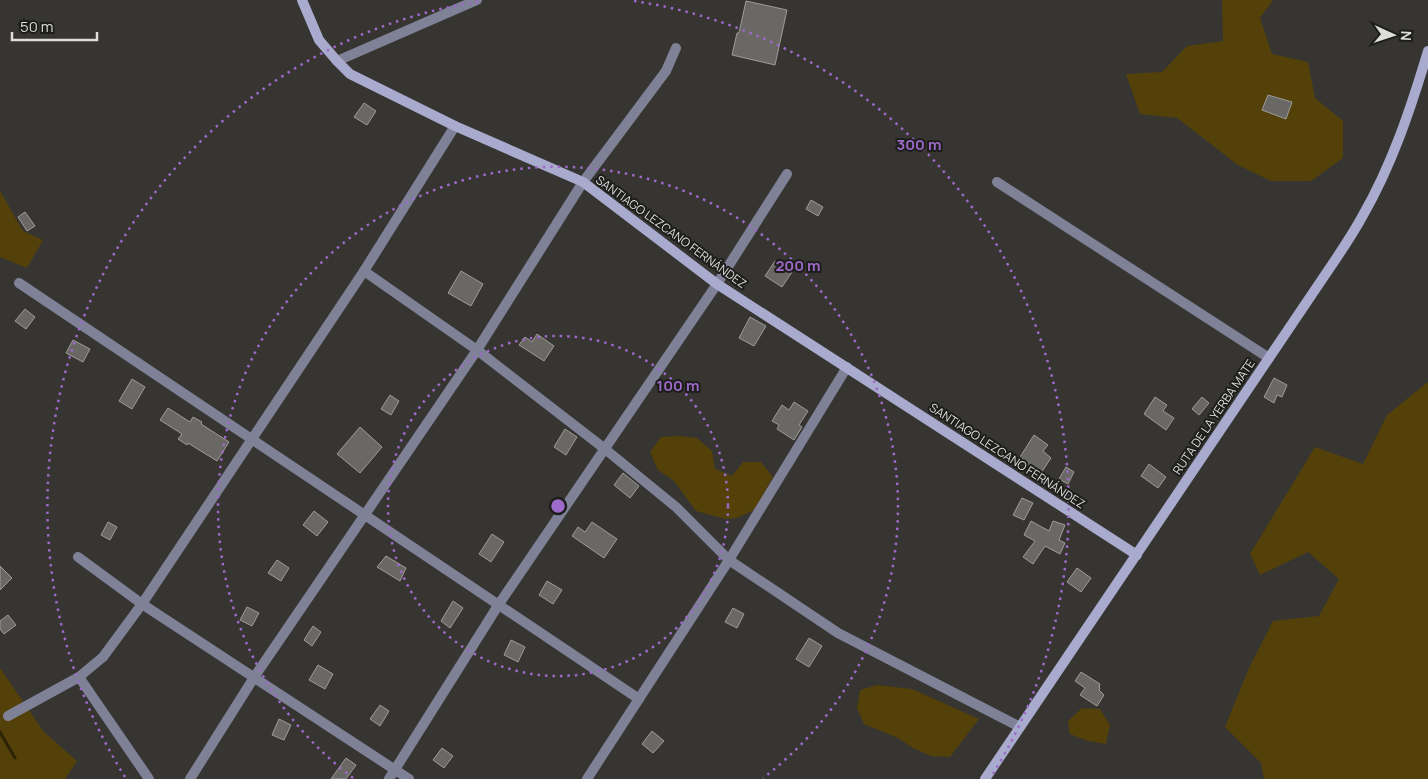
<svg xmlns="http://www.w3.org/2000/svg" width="1428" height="779" viewBox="0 0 1428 779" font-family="Manrope,sans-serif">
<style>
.green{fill:#534109}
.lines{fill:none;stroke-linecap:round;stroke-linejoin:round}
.stream{stroke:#2d2408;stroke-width:3}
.building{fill:#696865;stroke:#9d9c98}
.street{stroke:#7f8197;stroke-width:10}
.secondary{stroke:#a9abce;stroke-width:10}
.ring{fill:none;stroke:#9e6ac9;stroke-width:2.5;stroke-dasharray:2.5 5}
.labels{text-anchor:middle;stroke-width:4;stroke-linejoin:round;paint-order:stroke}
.street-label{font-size:12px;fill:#dedddb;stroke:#1d1d1b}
.centre{fill:#9e6ac9;stroke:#1d1d1b;stroke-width:2.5}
.ring-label{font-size:15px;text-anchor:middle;font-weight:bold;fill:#9e6ac9;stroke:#1d1d1b;stroke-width:4;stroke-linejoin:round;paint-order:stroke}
</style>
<rect width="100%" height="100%" fill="#363532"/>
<g class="green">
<polygon points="1222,0 1273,0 1260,18 1272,54 1308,62 1315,98 1343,121 1343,158 1311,181 1271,181 1238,165 1177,118 1140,114 1126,74 1162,72 1187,46 1223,41"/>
<polygon points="0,191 23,231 43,240 27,268 0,257"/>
<polygon points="1428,382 1428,779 1264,779 1261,763 1225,727 1249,668 1273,621 1319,616 1339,579 1308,552 1260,575 1250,554 1315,447 1363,464 1387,415"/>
<polygon points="680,436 697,438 712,451 715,469 732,476 743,462 761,462 773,477 754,510 737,518 725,519 696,511 674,481 658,470 650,452 661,437"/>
<polygon points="0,668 44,732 77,761 65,779 0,779"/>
<polygon points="877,685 912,689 979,719 950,757 931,756 913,748 898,738 864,724 857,708 860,690"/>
<polygon points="1082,708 1100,709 1110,725 1106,744 1088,741 1070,734 1068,721"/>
</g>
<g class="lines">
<polyline class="stream" points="0,732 15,758"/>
</g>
<g class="building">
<polygon points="746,1 787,10 775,65 732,55 737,33 739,33"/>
<polygon points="1268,95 1292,102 1286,119 1262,110"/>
<polygon points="364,103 376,111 367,125 354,117"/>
<polygon points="811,200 823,207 818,216 806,209"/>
<polygon points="25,212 35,226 27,231 18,217"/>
<polygon points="775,261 792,272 782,287 765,276"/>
<polygon points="461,271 483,284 471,306 448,293"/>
<polygon points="25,309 35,317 26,329 15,321"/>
<polygon points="750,317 766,326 754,346 739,338"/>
<polygon points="537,334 554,346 544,361 519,345 525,337 532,342"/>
<polygon points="73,340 90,349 83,362 66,353"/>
<polygon points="1274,378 1287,385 1282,397 1277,395 1274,403 1264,397"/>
<polygon points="132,379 145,387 132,409 119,401"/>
<polygon points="390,395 399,401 391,415 381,409"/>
<polygon points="1155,397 1167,405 1163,411 1174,418 1166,430 1144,414"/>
<polygon points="1202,397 1209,403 1199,415 1192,409"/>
<polygon points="794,402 808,411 799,425 802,427 794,440 777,429 779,425 772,421 782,405 789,410"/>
<polygon points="168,408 190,422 193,417 202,422 201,424 229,442 217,461 188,443 187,445 178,439 182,434 160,420"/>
<polygon points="360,427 382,447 360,473 337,454"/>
<polygon points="565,429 577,437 566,455 554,447"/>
<polygon points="1034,435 1048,445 1043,451 1051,458 1041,473 1022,461 1023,459 1020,457"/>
<polygon points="1149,464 1166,477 1158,488 1141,476"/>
<polygon points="1066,467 1074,472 1068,484 1059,479"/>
<polygon points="623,473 639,486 630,498 614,485"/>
<polygon points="1022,498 1033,503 1024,520 1013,515"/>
<polygon points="314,511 328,522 317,536 303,525"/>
<polygon points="1031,521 1049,531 1053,521 1065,525 1059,540 1065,543 1060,554 1045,546 1033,564 1023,557 1035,541 1024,535"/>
<polygon points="108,522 117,527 110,540 101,535"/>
<polygon points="592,522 617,539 604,558 572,536 578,527 585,532"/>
<polygon points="492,534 504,542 491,562 479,554"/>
<polygon points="386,556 406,568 400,581 377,567"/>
<polygon points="277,560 289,568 281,581 268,573"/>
<polygon points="0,566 12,578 0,590"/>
<polygon points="1077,568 1091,578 1081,592 1067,582"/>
<polygon points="547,581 562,590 553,604 539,595"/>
<polygon points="453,601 463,608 450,628 441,621"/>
<polygon points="247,607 259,613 252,626 240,620"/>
<polygon points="733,608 744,614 737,628 725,622"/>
<polygon points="8,615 16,625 4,634 0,629 0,621"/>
<polygon points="313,626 321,632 312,646 304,640"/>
<polygon points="809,638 822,646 809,667 796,659"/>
<polygon points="511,640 525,647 518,662 504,655"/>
<polygon points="318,665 333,674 325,689 309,680"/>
<polygon points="1081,672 1100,684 1099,687 1100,688 1099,690 1104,695 1097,706 1080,695 1085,688 1075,681"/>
<polygon points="380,705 389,711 380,726 370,719"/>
<polygon points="279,719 291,725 284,740 272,735"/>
<polygon points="652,731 664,741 653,753 642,744"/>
<polygon points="442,748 453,756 444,768 433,760"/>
<polygon points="346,758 356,765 346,779 331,779"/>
</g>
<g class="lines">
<g class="street">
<polyline points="337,61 477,0"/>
<polyline points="997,182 1269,358"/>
<polyline points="364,271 477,350 605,449 676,507 729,560 838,633 1020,727"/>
<polyline points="19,283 639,699"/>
<polyline points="78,557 142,604 409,779"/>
<polyline points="79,677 149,779"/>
<polyline points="8,716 79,677 103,657 142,604 364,271 455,126"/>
<polyline points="190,779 255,676 477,350 583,182 666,71 676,48"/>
<polyline points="389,779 499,604 717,284 787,174"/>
<polyline points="587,779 729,560 847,367"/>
</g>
<g class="secondary">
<polyline points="302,0 319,40 337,61 350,74 455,126 583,182 717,284 1137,555"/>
<path d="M985,779L1325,275C1338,256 1351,237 1362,217C1392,165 1411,108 1428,51"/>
</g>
</g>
<g class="ring">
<circle cx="558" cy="506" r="170"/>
<path d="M353 778A340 340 0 1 1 763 778"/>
<path d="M125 777A511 511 0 0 1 482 1M634 1A511 511 0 0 1 991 777"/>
</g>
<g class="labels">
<g class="street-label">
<text transform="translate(671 232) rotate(36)" y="4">SANTIAGO LEZCANO FERNÁNDEZ</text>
<text transform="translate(1214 417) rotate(-56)" y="4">RUTA DE LA YERBA MATE</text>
<text transform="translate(1007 456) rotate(33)" y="4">SANTIAGO LEZCANO FERNÁNDEZ</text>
</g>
</g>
<circle cx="558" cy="506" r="8" class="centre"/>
<g class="ring-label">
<text x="919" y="150">300 m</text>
<text x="798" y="271">200 m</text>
<text x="678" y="391">100 m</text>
</g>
<g transform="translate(1393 35) rotate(93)" stroke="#1d1d1b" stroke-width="4" paint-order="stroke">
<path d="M0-4L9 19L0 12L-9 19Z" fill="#dedddb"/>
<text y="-8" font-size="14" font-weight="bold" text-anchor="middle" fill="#dedddb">N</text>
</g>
<path d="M12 32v8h85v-8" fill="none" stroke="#dedddb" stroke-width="2.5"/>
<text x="20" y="32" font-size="15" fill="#dedddb" stroke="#1d1d1b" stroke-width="4" paint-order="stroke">50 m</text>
</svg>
